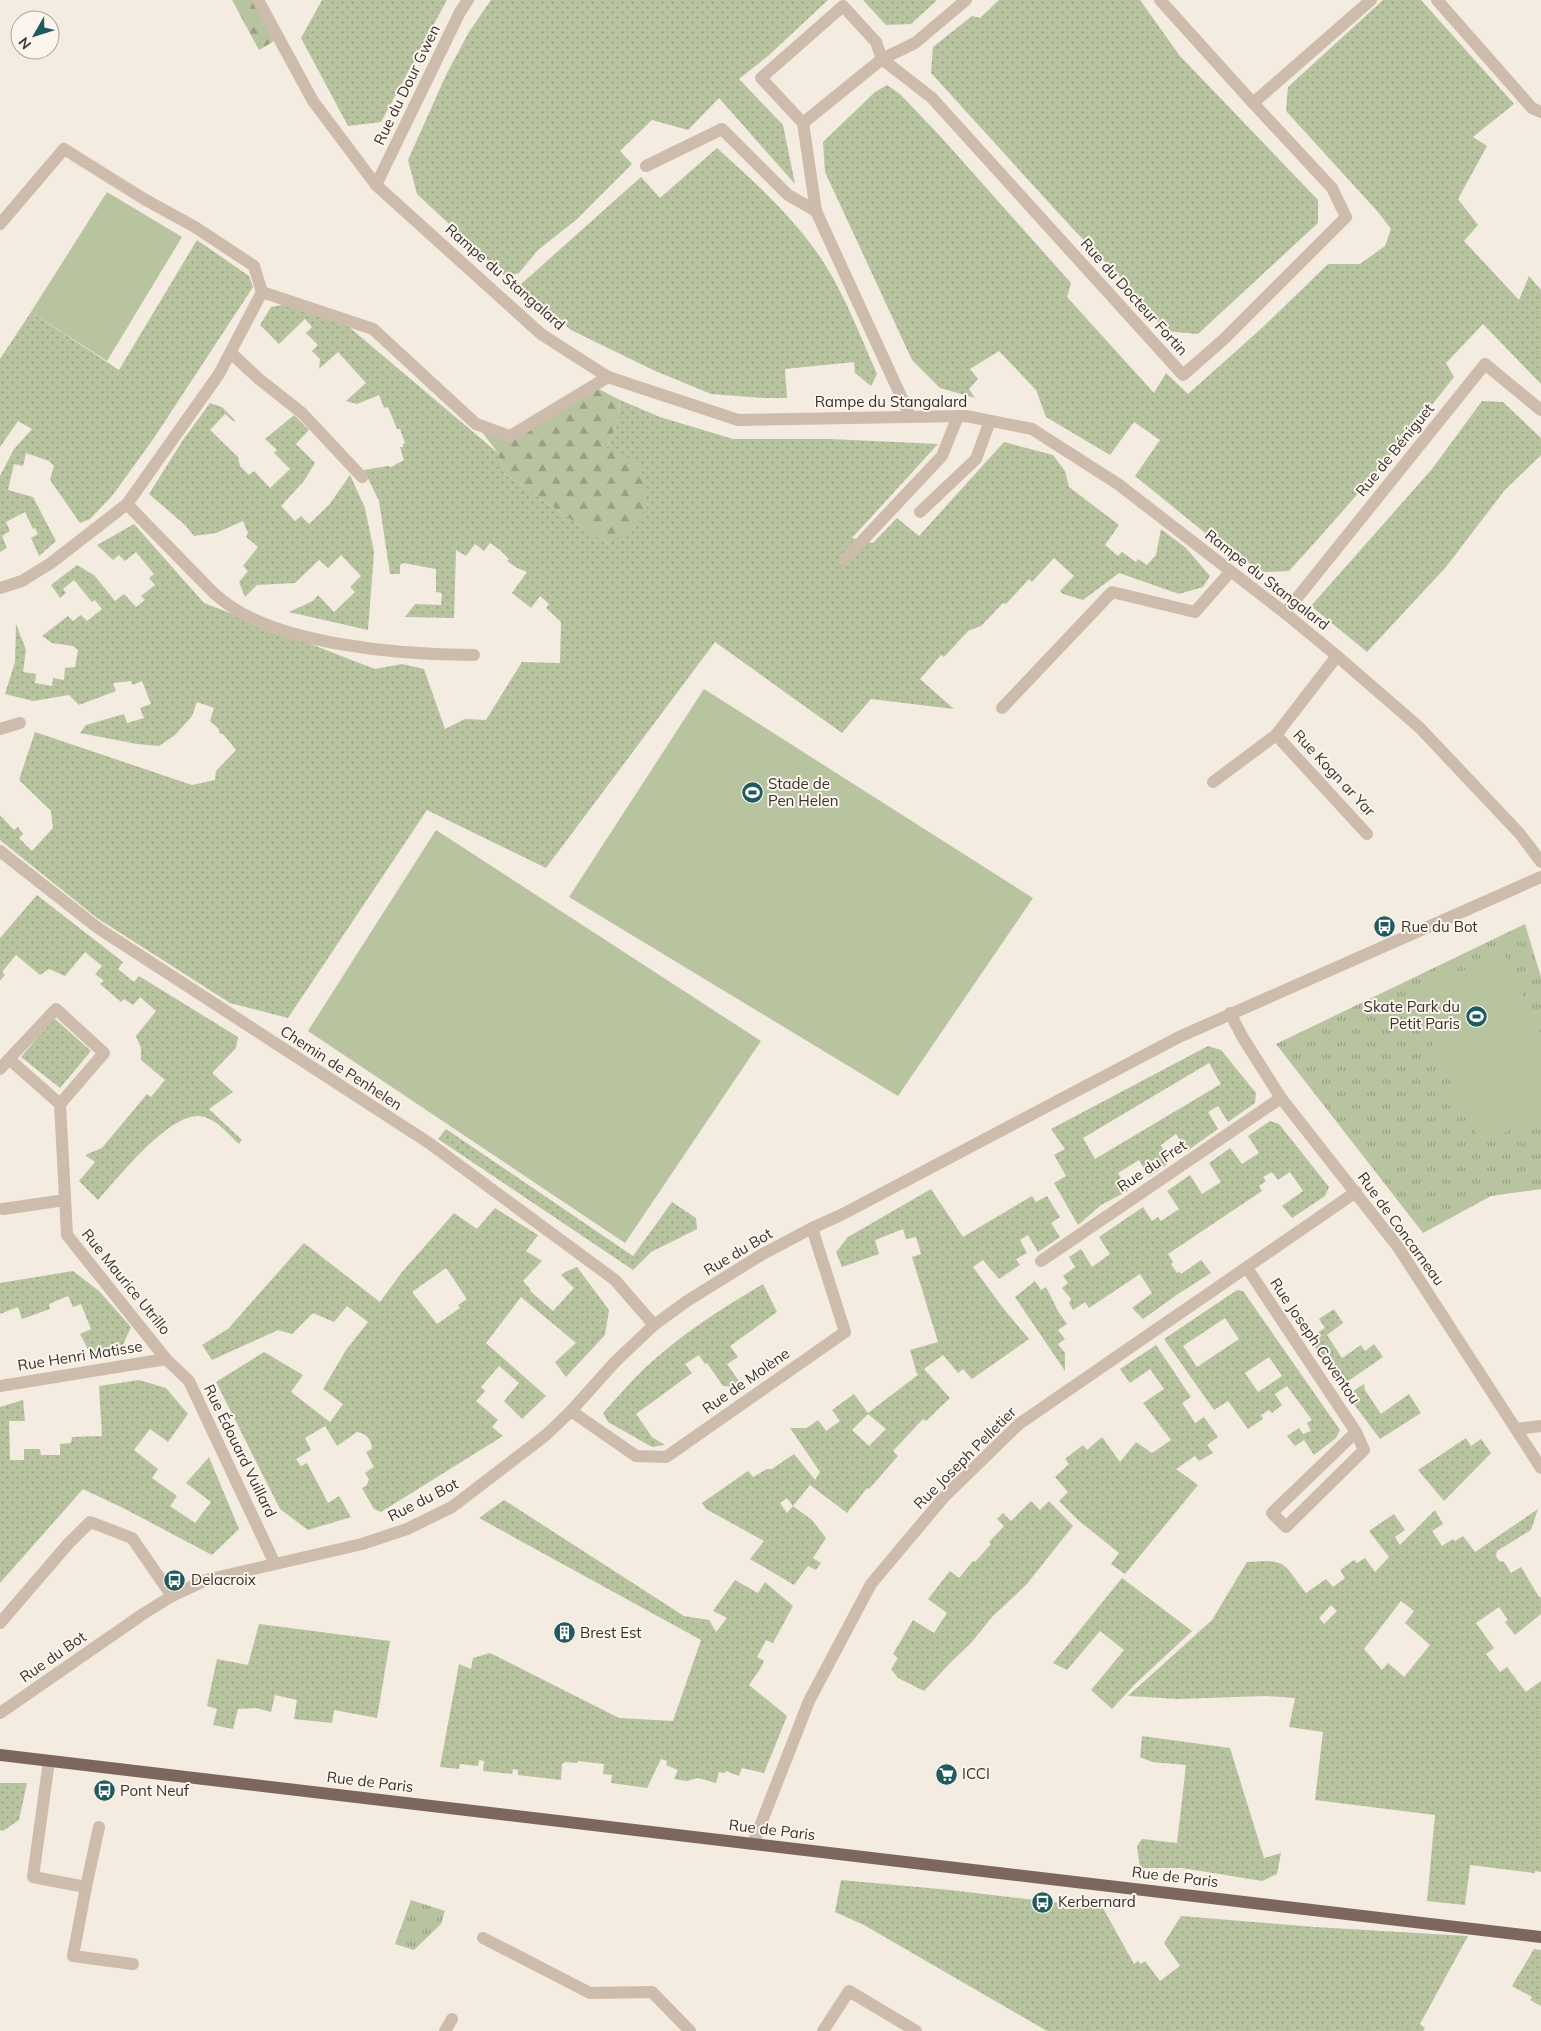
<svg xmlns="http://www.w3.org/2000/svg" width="1541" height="2031" viewBox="0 0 1541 2031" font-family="Mulish,sans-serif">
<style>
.grass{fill:url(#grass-dots);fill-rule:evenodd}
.forest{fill:url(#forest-firs)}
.park{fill:url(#park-tufts)}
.pitch{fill:#b8c4a0}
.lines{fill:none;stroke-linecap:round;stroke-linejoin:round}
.minor{stroke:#cdbbac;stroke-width:12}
.major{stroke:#7d675c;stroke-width:12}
.labels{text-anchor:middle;stroke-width:4;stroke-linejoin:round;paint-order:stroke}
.street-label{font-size:15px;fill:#3b302b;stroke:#fbf5ee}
.poi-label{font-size:15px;fill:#3b302b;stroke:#fbf5ee;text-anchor:start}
</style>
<defs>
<pattern id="grass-dots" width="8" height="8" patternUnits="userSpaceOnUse" patternTransform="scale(1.25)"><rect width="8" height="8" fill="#b8c4a0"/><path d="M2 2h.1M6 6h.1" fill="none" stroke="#97a083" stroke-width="1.8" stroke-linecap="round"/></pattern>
<pattern id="forest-firs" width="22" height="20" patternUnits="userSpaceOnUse" patternTransform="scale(1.25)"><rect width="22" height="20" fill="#b8c4a0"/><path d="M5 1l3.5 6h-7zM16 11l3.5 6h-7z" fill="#97a083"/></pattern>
<pattern id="park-tufts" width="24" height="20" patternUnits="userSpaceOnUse" patternTransform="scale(1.25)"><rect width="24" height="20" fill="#b8c4a0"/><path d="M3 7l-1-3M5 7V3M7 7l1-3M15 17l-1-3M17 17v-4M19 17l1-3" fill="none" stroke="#97a083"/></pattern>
</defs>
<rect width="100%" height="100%" fill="#f4ebe1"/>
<g class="grass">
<polygon points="322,0 447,0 381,122 348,126 301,38"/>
<polygon points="491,0 828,0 768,56 739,79 783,125 795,184 719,98 688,130 652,120 620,151 632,164 576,220 538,250 519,273 506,277 417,194 408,160 446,75 469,32"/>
<polygon points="863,0 937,0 911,24 886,25"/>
<polygon points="999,0 1140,0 1180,56 1318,200 1318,223 1198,334 1165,331 1124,281 1073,229 931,73 933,47 972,16 980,18"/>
<path d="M1383,0H1421L1514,104L1473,137L1487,146L1458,199L1478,225L1464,241L1519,300L1529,276L1541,290V384L1483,324L1446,363L1454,377C1401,444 1347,508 1289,571L1263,572L1209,536L1135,476L1160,440L1134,422L1110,455L1046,417L1036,390L999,351L970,369L978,379L969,389L975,398L940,388L912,360L825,172L823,142L875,92L887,85L900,94L941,137L1071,283L1067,297L1154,393L1166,373L1188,394L1263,327L1328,264H1360L1385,246L1391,229L1378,212L1286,111L1288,87Z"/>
<path d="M717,148C759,186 804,226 833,278C850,309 863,342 877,374L871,386L855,373L854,362L785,369L787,398H763L711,394L653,370L571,330L519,286L641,177L660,198Z"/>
<polygon points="197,240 249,276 253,287 154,438 112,496 90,519 80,523 50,480 54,466 49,461 26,453 23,466 14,464 8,490 33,497 56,541 39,556 31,538 38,534 35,528 33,529 25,512 6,522 10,531 2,536 7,548 0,552 0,476 14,449 32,429 18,421 0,447 0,359 31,312 119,370"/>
<polygon points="287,304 349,327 498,453 504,473 570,519 609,544 606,450 617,422 620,400 660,417 733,439 830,439 938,444 852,538 873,543 897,518 919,536 1004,442 1053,455 1065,471 1069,487 1119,525 1105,545 1118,556 1122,552 1136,562 1138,559 1147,565 1156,555 1161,529 1186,548 1210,576 1203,587 1179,594 1119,573 1083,600 1063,594 1060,591 1074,576 1054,558 1032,582 1029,579 1006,604 1003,603 981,626 968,631 944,657 941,655 920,679 954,709 871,699 842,733 715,642 546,868 427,810 288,1018 230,1003 97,918 0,840 0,815 14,830 18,827 23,834 19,838 32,851 53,828 51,811 19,780 35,732 192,785 215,780 216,771 236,750 223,734 219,733 219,729 210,721 214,708 197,702 192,716 175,735 159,746 137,744 80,733 86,725 124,714 127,723 144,718 140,708 151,704 142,681 133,685 131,681 113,683 116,691 79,705 69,695 33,701 5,694 15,662 16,624 26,650 23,672 36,674 35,683 52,686 53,678 64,680 65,668 75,667 78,650 73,646 52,643 42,636 68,616 73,621 81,615 87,621 102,609 95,600 92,602 74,580 63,589 66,593 60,598 51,585 77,565 94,575 115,601 124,594 136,607 145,600 141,596 155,585 149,578 154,574 136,552 125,561 119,555 113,560 97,545 134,524 204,603 375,669 402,664 424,669 445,729 465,719 486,720 522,662 560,663 561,622 546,608 549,604 540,596 531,608 512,593 527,572 517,568 507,561 509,559 500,550 490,543 484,551 475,544 466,556 456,550 454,618 405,617 415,604 441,605 442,593 436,592 436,569 403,563 400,565 400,574 390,574 379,501 364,470 388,466 391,467 404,460 400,447 403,447 403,444 405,443 400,429 397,429 388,407 384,408 379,395 357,404 346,401 366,383 338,352 319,369 320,359 312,351 318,345 306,333 312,327 305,319 279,344 260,325 271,307"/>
<polygon points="1482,401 1503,402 1541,438 1541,455 1504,491 1446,567 1367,652 1311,606 1432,469"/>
<polygon points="210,403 222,407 235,420 234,422 225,414 210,430 238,457 240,466 249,475 254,471 270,488 290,469 274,453 277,450 265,439 294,415 309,430 296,444 315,463 304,481 281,506 295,521 301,516 309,524 329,505 350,475 365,508 374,552 368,630 289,612 313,601 318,595 334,612 355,592 350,587 361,576 341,555 328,568 319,560 295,583 257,585 245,597 239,582 248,571 243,566 258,547 246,537 248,533 243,521 216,533 194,536 185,525 149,494 183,440"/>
<path d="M37,895L123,962L118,969L134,982L139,976L238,1037L236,1048L212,1073L233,1092L209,1109L242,1140L239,1144C228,1134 216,1118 199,1116C168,1114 118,1178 98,1200L79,1181L95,1162L85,1155L102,1148L147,1094L151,1097L165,1080L141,1060V1048L136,1036L156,1011L140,997L133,1005L124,999L121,1002L100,984L104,981L95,974L102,966L85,952L65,976L49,969L40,975L16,955L2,972L5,975L0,981V938Z"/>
<polygon points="54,1018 91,1051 60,1088 21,1057"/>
<path d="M1208,1046L1221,1050L1256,1093L1255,1103L1228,1122L1218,1106L1208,1112L1218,1129L1187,1151L1176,1134L1161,1145L1170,1162L1149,1177L1139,1160L1118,1173L1128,1191L1101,1205L1078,1225L1054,1183L1066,1176L1054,1155L1065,1149L1051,1129ZM1209,1063L1221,1084L1095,1159L1083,1138Z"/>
<polygon points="1270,1121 1279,1124 1329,1187 1325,1196 1292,1218 1282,1206 1303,1191 1290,1172 1278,1180 1272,1172 1263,1177 1266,1181 1259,1186 1262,1191 1168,1254 1173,1262 1171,1264 1177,1273 1179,1271 1181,1274 1201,1260 1211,1273 1178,1294 1143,1319 1132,1308 1152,1293 1140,1274 1089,1308 1085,1302 1073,1310 1069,1303 1071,1299 1062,1288 1068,1283 1063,1276 1075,1267 1069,1257 1081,1249 1092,1267 1110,1254 1099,1237 1143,1207 1152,1221 1158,1217 1161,1221 1179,1209 1167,1191 1190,1175 1202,1194 1221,1182 1209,1163 1230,1148 1242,1164 1259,1153 1248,1136"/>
<polygon points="446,1129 633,1256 672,1202 696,1218 697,1229 651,1252 633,1270 438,1139"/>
<path d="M931,1189L963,1237L1032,1196L1036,1202L1047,1196L1060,1217L1051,1223L1060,1237L1038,1252L1028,1235L1020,1240L1027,1253L1016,1259L1020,1265L999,1279L983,1260L973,1267L1003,1308L1029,1339L972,1379L963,1369L958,1373L943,1355L924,1369L950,1398L926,1421L923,1419L893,1451L898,1456L869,1489L867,1488L847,1513L810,1485L793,1506L812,1520L826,1538L813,1558L821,1563L816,1570L808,1566L794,1585L750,1559L764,1541L706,1509L702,1503L748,1471L753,1477L767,1469H772L794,1454L815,1480L820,1472L790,1428H807L818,1420L826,1431L840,1421L832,1410L854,1394L868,1413L919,1374H917L910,1350L938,1342L912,1257L921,1254L916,1237L906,1239L903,1229L875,1240L879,1254L842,1267L836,1252L848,1237ZM868,1414L886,1429L869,1446L852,1430ZM787,1498L793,1506L787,1513L780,1503Z"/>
<path d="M495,1208L538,1235L526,1251L542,1261L523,1281L531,1290L530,1291L553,1311L574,1288L561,1275L565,1272L577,1267L609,1310L605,1335L566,1377L555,1362L576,1343L521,1297L486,1343L546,1396L522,1419L504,1401L519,1383L499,1366L481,1387L485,1391L476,1401L498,1420L492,1427L503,1436L381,1512L374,1509L362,1488L367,1485L369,1479L365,1473L374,1467L366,1452L372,1449C371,1437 365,1434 357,1432L337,1446L325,1426L305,1438L311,1450L296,1459L301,1466L307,1463L328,1503L339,1496L351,1517L308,1530L280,1509L216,1382L264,1352L303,1375L291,1392L330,1422L343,1404L323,1389L346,1350L368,1322L347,1306L334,1322L313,1313L292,1334L278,1330L212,1360L202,1345L228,1329L304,1243L380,1302L402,1272L454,1213L477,1229ZM446,1268L467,1299L458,1305L460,1308L437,1324L412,1292Z"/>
<polygon points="73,1271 99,1291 131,1327 122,1347 90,1353 80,1334 91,1329 81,1304 73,1307 68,1296 49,1304 50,1309 22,1319 18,1307 0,1314 0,1283"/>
<polygon points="1035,1281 1041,1290 1046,1287 1058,1311 1067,1324 1058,1330 1065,1339 1058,1344 1065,1353 1065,1371 1015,1297"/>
<path d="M763,1284L777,1312L730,1346L738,1357L727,1364L743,1387L723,1386L707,1363L705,1364L699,1355L685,1364L692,1373L636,1414L652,1437L665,1445L652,1447L608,1422L603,1413C617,1398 630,1382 645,1368C680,1335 721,1309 763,1284Z"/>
<path d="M1237,1290L1243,1291L1340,1430L1336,1438L1314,1455L1304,1440L1295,1446L1287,1436L1299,1428L1303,1434L1311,1431L1307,1423L1312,1420L1287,1386L1275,1394L1282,1405L1272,1413L1269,1410L1261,1415L1263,1419L1248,1429L1228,1401L1214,1410L1164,1339ZM1225,1318L1239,1339L1197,1367L1183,1346ZM1269,1357L1282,1376L1258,1392L1245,1373Z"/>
<polygon points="1334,1309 1343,1323 1327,1335 1342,1358 1361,1345 1365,1351 1374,1344 1383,1357 1341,1386 1309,1338 1325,1328 1319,1319"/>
<polygon points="1156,1345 1191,1397 1182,1403 1195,1423 1204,1417 1218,1437 1207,1445 1213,1453 1199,1461 1195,1456 1176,1469 1198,1485 1125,1574 1111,1564 1119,1553 1078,1520 1059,1501 1068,1492 1055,1477 1069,1464 1065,1459 1083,1445 1087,1450 1102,1437 1120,1462 1136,1442 1152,1453 1171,1440 1143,1403 1164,1389 1150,1369 1130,1383 1120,1369"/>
<polygon points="139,1380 166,1388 188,1414 168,1442 150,1429 134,1450 158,1469 152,1478 177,1496 170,1506 195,1523 211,1502 186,1483 209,1457 239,1529 212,1555 127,1510 83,1489 0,1583 0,1407 23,1400 25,1421 9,1421 10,1460 24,1460 24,1449 40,1449 41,1455 60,1455 60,1444 71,1443 72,1437 102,1436 99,1386"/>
<polygon points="1364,1384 1365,1390 1381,1414 1409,1394 1421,1413 1380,1439 1347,1395"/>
<polygon points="1466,1438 1471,1446 1481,1439 1491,1453 1444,1501 1418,1470"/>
<polygon points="504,1500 684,1616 709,1620 716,1632 727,1618 713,1611 735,1580 758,1593 765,1582 793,1606 773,1643 766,1640 757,1657 764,1661 760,1669 749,1685 787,1716 764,1773 742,1768 739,1776 726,1771 725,1773 719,1772 716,1783 698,1778 687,1781 674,1779 678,1770 666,1765 667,1761 661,1759 647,1788 611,1783 612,1775 603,1774 604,1764 578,1761 577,1763 565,1762 562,1764 561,1780 518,1775 518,1770 513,1769 512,1774 483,1771 484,1761 479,1760 478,1766 460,1764 459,1769 440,1767 459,1664 471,1669 473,1658 490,1653 619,1718 673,1721 701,1640 479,1518"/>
<polygon points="1031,1501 1040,1510 1049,1501 1073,1526 1026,1585 992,1617 971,1643 951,1662 924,1691 898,1678 891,1669 898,1658 893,1654 913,1620 934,1633 947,1613 928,1599 950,1571 959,1578 973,1561 975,1562 991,1544 989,1542 1004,1526 997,1519 1003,1513 1011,1521"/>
<path d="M1538,1509L1531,1530L1497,1551L1496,1556L1499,1561L1504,1562L1511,1573L1521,1567L1539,1597H1541V1614L1515,1635L1505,1622L1508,1620L1499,1607L1476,1623L1494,1648L1486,1654L1500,1672L1507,1667L1526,1692L1541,1681V1872L1535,1871V1873L1470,1865L1465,1905L1427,1901L1435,1815L1315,1800L1323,1732L1289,1727L1295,1698L1265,1696L1178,1699L1128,1696L1212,1620L1247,1562C1289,1560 1281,1561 1306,1593L1326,1579L1333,1587L1345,1578L1340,1570L1354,1560L1357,1563L1365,1558L1375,1572L1389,1557L1369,1531L1394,1514L1405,1530L1395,1537L1400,1545L1435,1510L1443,1524L1432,1531L1442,1546L1453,1539L1455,1541L1463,1536L1475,1552ZM1401,1601L1414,1611L1405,1623L1430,1645L1404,1677L1388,1663L1382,1670L1364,1649ZM1331,1605L1337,1611L1324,1624L1319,1618Z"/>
<polygon points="1122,1578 1192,1631 1134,1685 1112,1709 1091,1690 1124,1650 1100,1631 1067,1670 1053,1663"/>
<polygon points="259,1624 390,1641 377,1718 334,1710 332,1723 294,1719 297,1700 275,1695 271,1712 256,1708 238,1709 233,1729 213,1725 217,1709 207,1706 217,1659 248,1665"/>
<polygon points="1142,1736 1230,1748 1264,1858 1281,1853 1277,1874 1262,1881 1182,1868 1140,1868 1137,1846 1142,1839 1177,1843 1186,1765 1152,1762 1140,1757"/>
<polygon points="0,1783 27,1783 19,1820 3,1831 0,1830"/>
<polygon points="841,1880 950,1890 1103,1908 1134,1964 1138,1961 1141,1964 1145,1961 1160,1981 1180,1966 1164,1943 1181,1916 1315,1927 1468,1936 1420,2024 1425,2028 1423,2031 1047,2031 864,1925 835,1912"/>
<polygon points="1534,1949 1541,1950 1541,2006 1530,2000 1532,1997 1512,1986"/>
</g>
<g class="forest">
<polygon points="232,0 252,0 274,41 259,50"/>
<polygon points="593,386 620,400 617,422 606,450 641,464 647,508 625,532 609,544 570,519 504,473 498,453 476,424 510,435"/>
</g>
<g class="park">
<polygon points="1525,924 1541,977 1541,1189 1491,1196 1423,1233 1276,1044"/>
<polygon points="411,1900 445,1911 441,1924 414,1950 395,1944"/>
</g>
<g class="pitch">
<polygon points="107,192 182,237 107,361 31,312"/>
<polygon points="704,689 1033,898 898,1096 569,897"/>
<polygon points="436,830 761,1041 625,1243 308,1031"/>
<polygon points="1503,951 1541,1036 1541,1113 1482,1145 1410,996"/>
</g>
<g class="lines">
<g class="minor">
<polyline points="258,0 313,101 376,185 541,334 608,377 738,420 966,416 1032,429 1118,484 1285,613 1337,656 1420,728 1520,834 1541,862"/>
<polyline points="1160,0 1253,103 1371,0"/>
<polyline points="1437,0 1532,108 1541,112"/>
<polyline points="803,123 761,78 843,6 876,42 882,59 915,43 966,0"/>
<polyline points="646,166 722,129 788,195 816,211"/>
<polyline points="376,185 460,12 468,0"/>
<polyline points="0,224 64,149 144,199 195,227 254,266 262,292"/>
<polyline points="231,353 259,379 302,413 362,477"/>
<polyline points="910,416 816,211 803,123 882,59 932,98 1183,375 1223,340 1346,217 1332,188 1253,103"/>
<path d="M127,504C148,526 170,548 191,570C201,579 210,591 221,599C275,645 404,655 474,655"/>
<polyline points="920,512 976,459 990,421"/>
<polyline points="845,559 942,456 958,416"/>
<polyline points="0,588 22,581 51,563 127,504 219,374 262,292 373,329 476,424 510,436 608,377"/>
<polyline points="1285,613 1485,364 1541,410"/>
<polyline points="1337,656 1276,735 1367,834"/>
<polyline points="1002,708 1112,592 1195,612 1230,572"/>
<polyline points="0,729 20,723"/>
<polyline points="1213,782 1276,735"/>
<polyline points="0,851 98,928 429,1143 615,1280 654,1325"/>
<polyline points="1230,1013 1243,1038 1281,1098 1398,1247 1541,1468"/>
<polyline points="0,1069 9,1059"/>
<polyline points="60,1104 9,1059 56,1009 104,1053 60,1104 67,1235 166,1359 189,1381 275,1564"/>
<polyline points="3,1209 65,1200"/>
<polyline points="1041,1261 1281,1098"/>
<polyline points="1247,1268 1356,1432 1364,1450 1286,1527 1272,1513 1356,1432"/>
<polyline points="0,1386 166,1359"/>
<polyline points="571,1411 636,1456 666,1457 845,1332 812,1228"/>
<polyline points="1516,1429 1541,1426"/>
<polyline points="0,1623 68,1544 90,1522 132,1538 172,1596"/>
<polyline points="0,1713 143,1614 172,1596 206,1580 362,1544 407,1529 452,1507 546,1435 571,1411 615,1362 654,1325 687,1301 761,1255 812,1228 841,1215 1179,1037 1541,877"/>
<polyline points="49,1761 33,1877 86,1887 73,1956 133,1964"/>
<polyline points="753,1844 809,1701 871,1584 944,1497 1019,1424 1356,1192"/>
<polyline points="86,1887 99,1827"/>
<polyline points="483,1938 590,1993 652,1992 690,2031"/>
<polyline points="445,2031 452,2019"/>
<polyline points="823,2031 849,1991 916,2031"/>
</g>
<polyline class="major" points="0,1755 1541,1937"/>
</g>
<defs>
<symbol id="stadium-disc" viewBox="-11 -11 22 22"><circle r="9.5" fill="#1f5a5e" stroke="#fbf5ee"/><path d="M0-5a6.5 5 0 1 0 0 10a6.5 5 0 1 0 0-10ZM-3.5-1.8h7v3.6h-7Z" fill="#fff"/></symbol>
<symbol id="bus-disc" viewBox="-11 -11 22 22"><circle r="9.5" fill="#1f5a5e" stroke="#fbf5ee"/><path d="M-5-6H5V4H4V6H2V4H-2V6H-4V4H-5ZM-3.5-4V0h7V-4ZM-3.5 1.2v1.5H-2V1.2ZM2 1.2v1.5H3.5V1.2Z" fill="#fff"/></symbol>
<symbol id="building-disc" viewBox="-11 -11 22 22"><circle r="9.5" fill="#1f5a5e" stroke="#fbf5ee"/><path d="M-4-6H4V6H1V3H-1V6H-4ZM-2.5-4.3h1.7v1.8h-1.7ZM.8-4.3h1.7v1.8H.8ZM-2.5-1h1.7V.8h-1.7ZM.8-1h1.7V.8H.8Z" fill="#fff"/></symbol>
<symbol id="supermarket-disc" viewBox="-11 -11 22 22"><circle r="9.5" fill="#1f5a5e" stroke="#fbf5ee"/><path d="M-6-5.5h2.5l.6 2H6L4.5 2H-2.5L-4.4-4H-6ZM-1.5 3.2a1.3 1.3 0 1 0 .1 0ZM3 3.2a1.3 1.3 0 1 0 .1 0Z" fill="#fff"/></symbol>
</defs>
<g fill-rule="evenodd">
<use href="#stadium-disc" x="740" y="780" width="25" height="25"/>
<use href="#bus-disc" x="1372" y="914" width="25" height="25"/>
<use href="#stadium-disc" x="1464" y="1004" width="25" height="25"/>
<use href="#bus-disc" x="162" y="1568" width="25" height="25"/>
<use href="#building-disc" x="552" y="1620" width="25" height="25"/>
<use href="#supermarket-disc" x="934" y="1762" width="25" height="25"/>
<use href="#bus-disc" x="92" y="1778" width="25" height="25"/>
<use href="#bus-disc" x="1030" y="1890" width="25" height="25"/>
</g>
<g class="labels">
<g class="street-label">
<text transform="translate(407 85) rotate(-64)" y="5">Rue du Dour Gwen</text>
<text transform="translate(505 277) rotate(41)" y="5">Rampe du Stangalard</text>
<text transform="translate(1134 297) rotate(48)" y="5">Rue du Docteur Fortin</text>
<text x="891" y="407">Rampe du Stangalard</text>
<text transform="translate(1395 450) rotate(-51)" y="5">Rue de Béniguet</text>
<text transform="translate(1267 580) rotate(38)" y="5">Rampe du Stangalard</text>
<text transform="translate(1334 773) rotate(47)" y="5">Rue Kogn ar Yar</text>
<text transform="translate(341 1068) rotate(33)" y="5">Chemin de Penhelen</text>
<text transform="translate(1152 1166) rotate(-34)" y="5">Rue du Fret</text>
<text transform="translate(1401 1229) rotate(54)" y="5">Rue de Concarneau</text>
<text transform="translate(738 1252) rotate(-31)" y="5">Rue du Bot</text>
<text transform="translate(126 1282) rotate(51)" y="5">Rue Maurice Utrillo</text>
<text transform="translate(1315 1341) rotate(56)" y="5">Rue Joseph Caventou</text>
<text transform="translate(80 1356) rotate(-9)" y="5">Rue Henri Matisse</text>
<text transform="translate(746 1381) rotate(-35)" y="5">Rue de Molène</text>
<text transform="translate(240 1451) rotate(64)" y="5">Rue Édouard Vuillard</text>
<text transform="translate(965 1458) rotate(-45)" y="5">Rue Joseph Pelletier</text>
<text transform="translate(423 1500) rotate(-27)" y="5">Rue du Bot</text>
<text transform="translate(53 1657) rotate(-35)" y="5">Rue du Bot</text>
<text transform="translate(370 1782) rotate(7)" y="5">Rue de Paris</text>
<text transform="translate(772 1830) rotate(7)" y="5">Rue de Paris</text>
<text transform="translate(1175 1877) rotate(7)" y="5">Rue de Paris</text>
</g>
<g class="poi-label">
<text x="768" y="789">Stade de<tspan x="768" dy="17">Pen Helen</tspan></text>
<text x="1401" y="932">Rue du Bot</text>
<text x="1460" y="1012" text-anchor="end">Skate Park du<tspan x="1460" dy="17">Petit Paris</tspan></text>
<text x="191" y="1585">Delacroix</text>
<text x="580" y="1638">Brest Est</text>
<text x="962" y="1779">ICCI</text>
<text x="120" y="1796">Pont Neuf</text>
<text x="1058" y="1907">Kerbernard</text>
</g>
</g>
<g transform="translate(35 35) rotate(231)"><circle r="24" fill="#fbf5ee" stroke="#aea6a0"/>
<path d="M0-4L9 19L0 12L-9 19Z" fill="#1f5a5e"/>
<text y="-8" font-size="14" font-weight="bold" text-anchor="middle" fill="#3b302b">N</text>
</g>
</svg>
